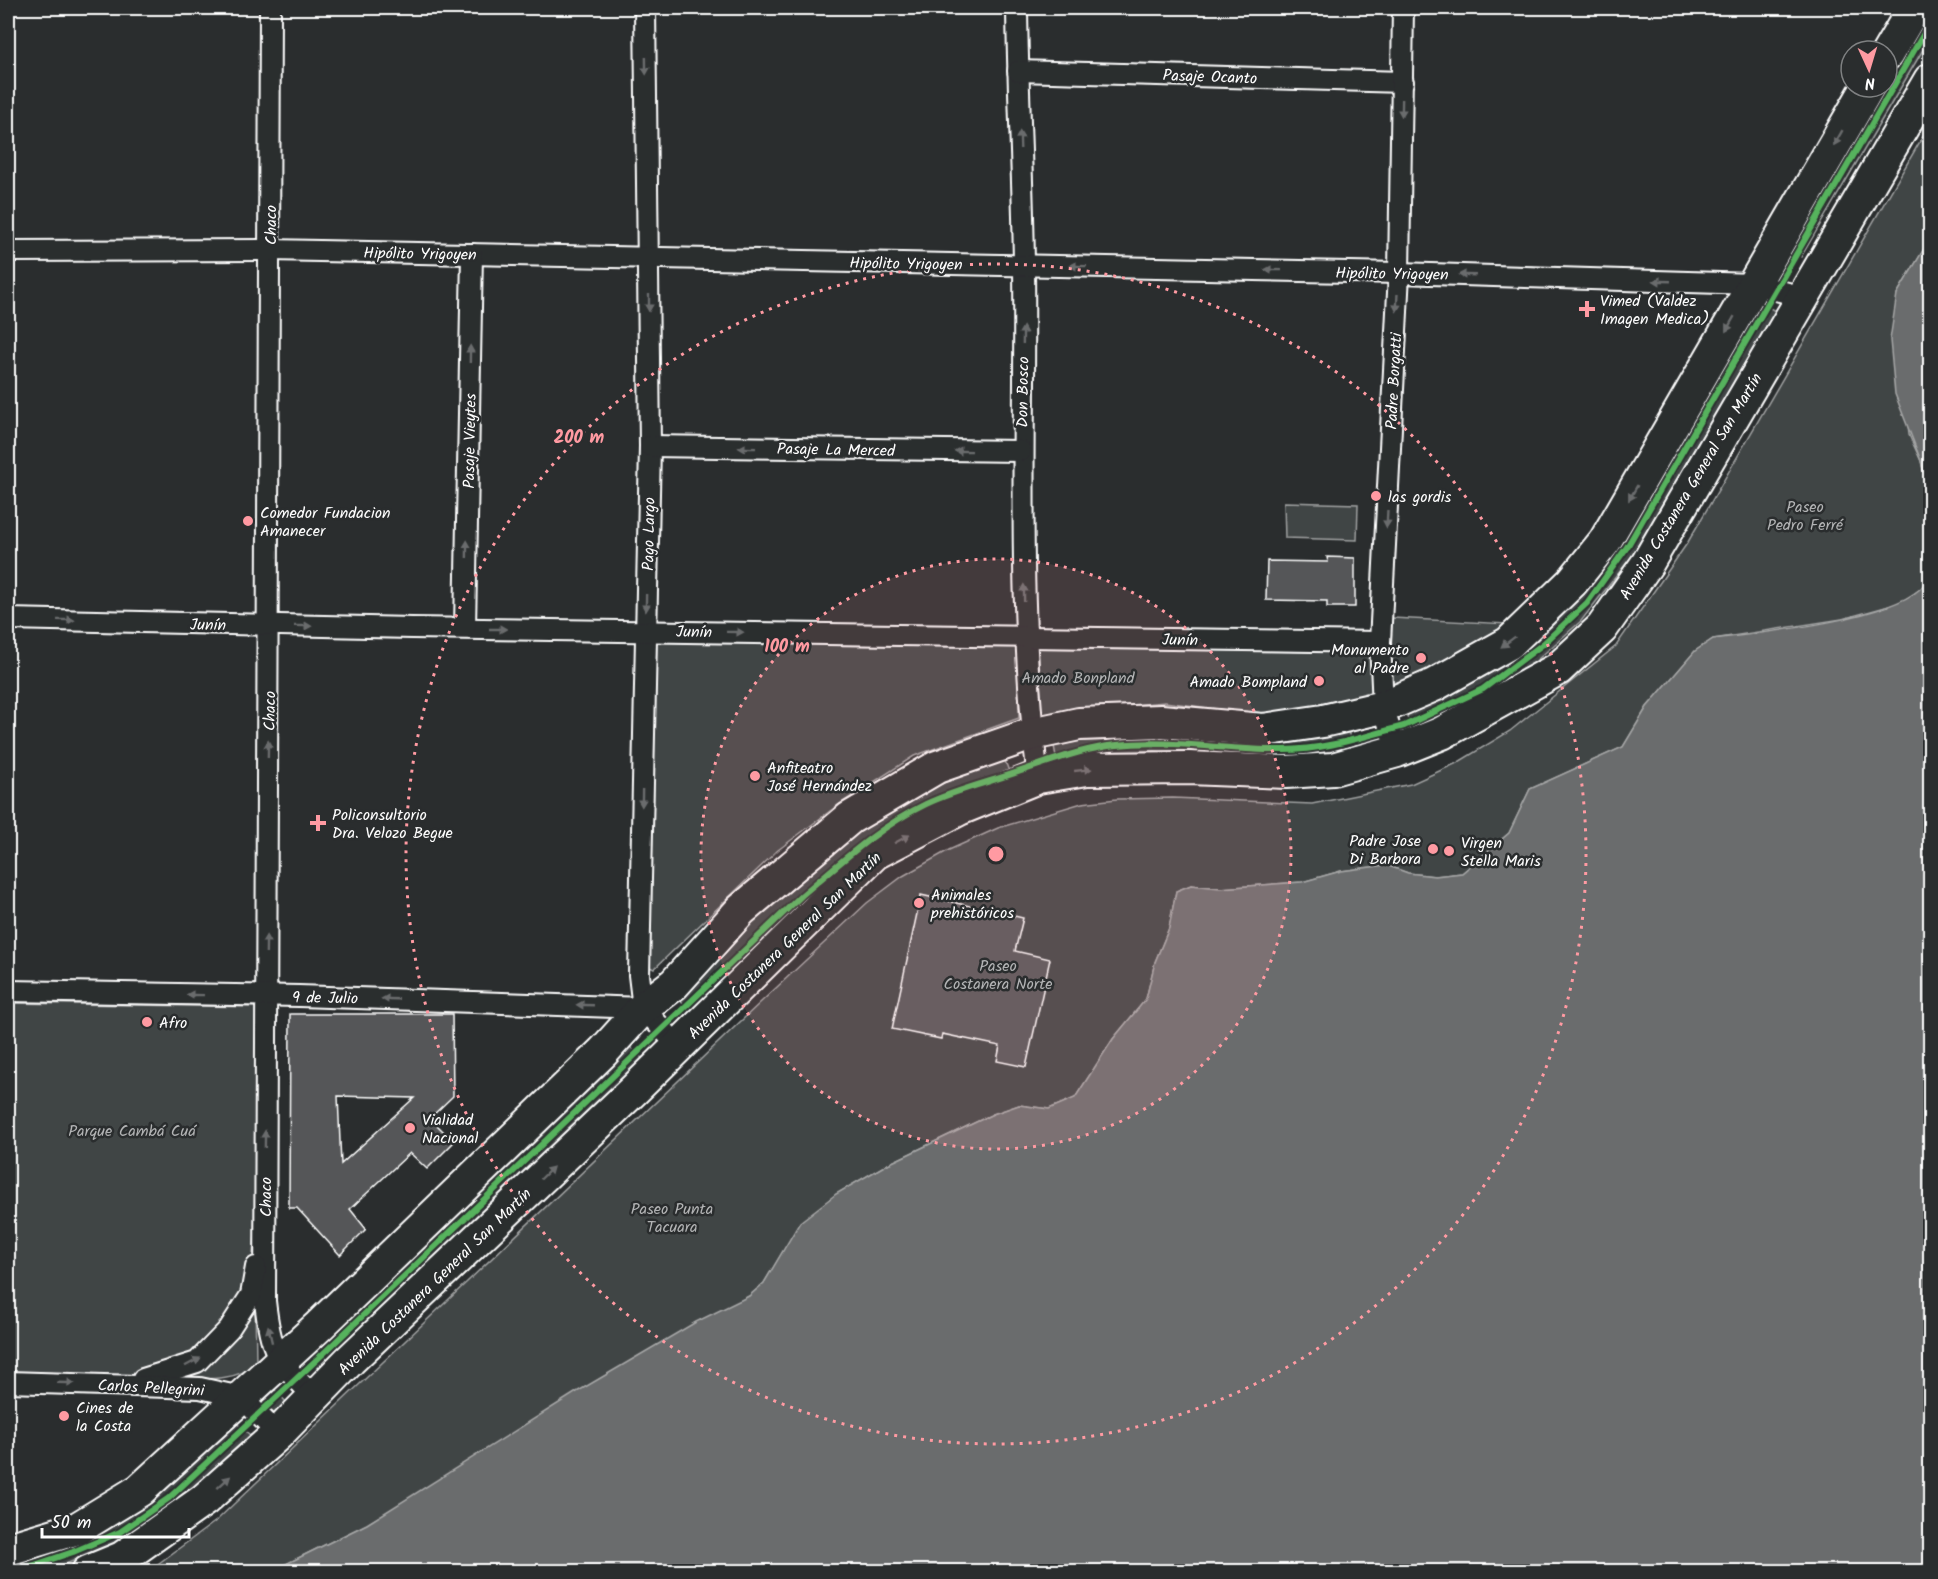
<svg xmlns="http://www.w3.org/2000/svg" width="1938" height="1579" viewBox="0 0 1938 1579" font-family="Kalam,sans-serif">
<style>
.green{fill:#414445;stroke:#a0a2a2;stroke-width:1.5}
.water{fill:#6a6c6d;stroke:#a6a7a7;stroke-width:1.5}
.building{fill:#555758;stroke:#fff;stroke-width:1.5;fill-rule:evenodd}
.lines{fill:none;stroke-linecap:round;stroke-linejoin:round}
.street-casing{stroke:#fff;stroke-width:24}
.primary-casing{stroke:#fff;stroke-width:36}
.street{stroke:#2a2d2e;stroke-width:20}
.primary{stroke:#2a2d2e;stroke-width:32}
.cycleway-casing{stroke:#2a2d2e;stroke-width:10}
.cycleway{stroke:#56b35d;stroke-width:6}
.oneway{fill:#6a6c6d}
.ring{fill:none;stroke:#ff9aa2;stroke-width:3;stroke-dasharray:3 6}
.poi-dot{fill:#ff9aa2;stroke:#2a2d2e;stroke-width:2}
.labels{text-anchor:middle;stroke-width:5;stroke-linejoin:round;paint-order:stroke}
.street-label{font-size:16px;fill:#fff;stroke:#2a2d2e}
.poi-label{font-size:16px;fill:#fff;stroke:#2a2d2e;text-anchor:start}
.park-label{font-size:16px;fill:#b3b4b5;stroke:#2a2d2e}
.centre{fill:#ff9aa2;stroke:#2a2d2e;stroke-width:3}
.ring-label{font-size:18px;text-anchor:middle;font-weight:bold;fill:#ff9aa2;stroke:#2a2d2e;stroke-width:5;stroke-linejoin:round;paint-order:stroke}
</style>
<rect width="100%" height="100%" fill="#2a2d2e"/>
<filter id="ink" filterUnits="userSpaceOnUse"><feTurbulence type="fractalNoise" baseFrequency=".0167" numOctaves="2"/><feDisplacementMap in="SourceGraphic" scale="12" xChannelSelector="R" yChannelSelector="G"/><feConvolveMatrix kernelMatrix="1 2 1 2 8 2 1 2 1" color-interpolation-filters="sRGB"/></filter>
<g filter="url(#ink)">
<g class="green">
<polygon points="1921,8 1930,8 1930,38 1801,257 1780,245 1874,87 1887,87 1887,65"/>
<polygon points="1930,124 1930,239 1897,294 1909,435 1921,461 1930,497 1930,569 1922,588 1900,603 1842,619 1713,639 1695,651 1647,707 1623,747 1530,789 1509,833 1462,873 1435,876 1408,873 1386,865 1341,871 1302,882 1220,888 1191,885 1176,891 1169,928 1155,962 1146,999 1113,1039 1075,1098 1049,1109 1019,1105 993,1114 886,1165 836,1194 787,1245 764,1283 749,1296 367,1524 272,1571 147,1572 216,1521 761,1002 867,903 903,876 949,850 998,828 1082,803 1117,799 1173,798 1312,804 1411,784 1457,763 1510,731 1616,646 1688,542"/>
<polygon points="1755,299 1775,311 1632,556 1581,621 1529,667 1413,733 1404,709 1527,638"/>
<polygon points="1284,502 1358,504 1357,540 1285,538"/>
<polygon points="1392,618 1510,624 1424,676 1399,686 1390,681"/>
<polygon points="652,637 1017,641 1019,718 914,756 838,805 778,850 654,969 644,964"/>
<polygon points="1038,642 1375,650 1375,703 1333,711 1254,714 1165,702 1110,707 1042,718"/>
<polygon points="1347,726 1352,747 1309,758 1225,760 1155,751 1101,753 1058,767 1054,746 1089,734"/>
<path d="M1004,758L1011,777L947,806L692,1013L677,996C741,934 803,861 880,815C920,791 962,775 1004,758Z"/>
<polygon points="8,1003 259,1007 256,1223 251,1274 239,1305 199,1352 149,1373 121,1377 8,1374"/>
<polygon points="627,1044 644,1060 319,1370 302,1353"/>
<path d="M255,1302L256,1363C236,1384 197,1378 170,1378Z"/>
<polygon points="269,1383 286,1402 274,1413 257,1393"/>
<polygon points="232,1419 250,1435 178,1502 114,1544 49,1571 8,1572 8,1559"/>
</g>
<g class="water">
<polygon points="1930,239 1930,497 1921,461 1895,394 1890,340 1897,294"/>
<path d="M1930,569V1571H272L367,1524L575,1393L696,1322L749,1296L764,1283L800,1222L836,1194L886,1165L993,1114L1019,1105L1049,1109L1075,1098L1113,1039L1146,999L1155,962L1169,928L1176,891L1191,885L1220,888L1302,882L1341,871L1386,865L1408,873L1435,876L1462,873L1509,833L1530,789L1623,747L1647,707L1695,651L1713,639C1762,633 1885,620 1920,589C1925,585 1928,575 1930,569Z"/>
</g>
<g class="building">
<polygon points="1327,557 1355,558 1355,607 1327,607 1327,601 1266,600 1267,561 1328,562"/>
<polygon points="921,895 1023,918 1015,951 1050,959 1026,1067 997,1061 1000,1046 942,1034 941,1039 892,1029"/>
<path d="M290,1014H452L453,1096L430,1118L454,1142L427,1169L410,1153L350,1209L366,1229L340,1255L297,1208H289ZM338,1096L414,1098L341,1164Z"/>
</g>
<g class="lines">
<defs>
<g id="street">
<path d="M270,8L265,1301C271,1355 277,1359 314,1397"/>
<polyline points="645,8 650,446 639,975 643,1008 678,1046"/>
<path d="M1017,8C1018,94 1023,179 1024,265C1026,436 1016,607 1038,777"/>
<polyline points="1018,71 1403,82"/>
<polyline points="8,251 270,250 1399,273 1753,284 1803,297"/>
<polyline points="650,446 1021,451"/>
<polyline points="8,619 412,628 1380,642"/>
<polyline points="465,628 472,254"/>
<polyline points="1397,751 1383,707 1380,642 1399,273 1403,8"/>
<polyline points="8,991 299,996 643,1008"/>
<polyline points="143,1379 197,1362 229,1329 251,1295 256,1267"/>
<polyline points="8,1382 200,1388 241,1397 278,1434"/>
</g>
<g id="primary">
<polyline points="1887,54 1914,8"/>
<polyline points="8,1549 78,1528 140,1490 319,1326 603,1052 643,1008 674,984 741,910 850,818 937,767 1032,734 1079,724 1161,721 1263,730 1323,721 1383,707 1434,685 1509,643 1572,582 1605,541 1868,87"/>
<polyline points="88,1572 122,1558 204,1500 278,1434 350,1360 635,1089 875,853 959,809 1038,777 1087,769 1189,768 1286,772 1333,769 1397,751 1442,733 1558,669 1602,628 1647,564 1930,80"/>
</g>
</defs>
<use href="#street" class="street-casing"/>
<use href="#primary" class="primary-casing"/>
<use href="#street" class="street"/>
<use href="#primary" class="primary"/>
<defs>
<path id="cycleway" d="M14,1572L73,1552L120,1532L169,1498L326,1351L802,895C841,862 880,826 926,804C955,790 990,782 1021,771C1052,761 1084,748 1117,745C1172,739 1228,751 1284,750C1325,750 1365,736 1404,726L1483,689L1543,644L1587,603L1627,547L1930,23"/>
</defs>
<use href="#cycleway" class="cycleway-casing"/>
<use href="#cycleway" class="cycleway"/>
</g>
<defs><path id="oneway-solid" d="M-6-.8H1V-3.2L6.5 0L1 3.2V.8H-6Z" transform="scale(1.5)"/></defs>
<g class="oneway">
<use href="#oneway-solid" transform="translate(646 66) rotate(89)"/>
<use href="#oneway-solid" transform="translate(1402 108) rotate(91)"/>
<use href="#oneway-solid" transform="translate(1838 138) rotate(120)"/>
<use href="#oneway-solid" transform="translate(1020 140) rotate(-92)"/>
<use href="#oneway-solid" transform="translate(1078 266) rotate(-179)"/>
<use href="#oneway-solid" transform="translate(1273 270) rotate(-179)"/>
<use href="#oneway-solid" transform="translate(1467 275) rotate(-178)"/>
<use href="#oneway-solid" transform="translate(1662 281) rotate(-178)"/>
<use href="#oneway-solid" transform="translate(649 303) rotate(90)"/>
<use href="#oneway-solid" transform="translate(1397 303) rotate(93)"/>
<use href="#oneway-solid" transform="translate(1730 324) rotate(120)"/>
<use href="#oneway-solid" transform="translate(1023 335) rotate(-89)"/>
<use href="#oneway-solid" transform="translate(470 354) rotate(-89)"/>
<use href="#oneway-solid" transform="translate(747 448) rotate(-179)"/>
<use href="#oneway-solid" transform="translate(963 451) rotate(-179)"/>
<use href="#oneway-solid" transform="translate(1633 493) rotate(120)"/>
<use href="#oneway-solid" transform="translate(1387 519) rotate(93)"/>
<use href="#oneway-solid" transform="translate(467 549) rotate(-89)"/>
<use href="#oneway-solid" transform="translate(1024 593) rotate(-91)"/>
<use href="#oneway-solid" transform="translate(646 603) rotate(91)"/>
<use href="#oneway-solid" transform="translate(66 620) rotate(1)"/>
<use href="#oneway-solid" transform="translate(303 626) rotate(1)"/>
<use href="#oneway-solid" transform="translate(498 629)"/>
<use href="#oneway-solid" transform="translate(735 632) rotate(1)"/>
<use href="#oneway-solid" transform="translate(1508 642) rotate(143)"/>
<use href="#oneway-solid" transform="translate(268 749) rotate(-89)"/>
<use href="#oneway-solid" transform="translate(1083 770) rotate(-6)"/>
<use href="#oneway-solid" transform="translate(642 798) rotate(91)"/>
<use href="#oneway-solid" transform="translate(902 839) rotate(-28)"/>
<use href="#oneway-solid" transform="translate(266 944) rotate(-89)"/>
<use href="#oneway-solid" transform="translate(195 995) rotate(-179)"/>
<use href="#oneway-solid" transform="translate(390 999) rotate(-178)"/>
<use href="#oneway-solid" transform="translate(585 1005) rotate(-178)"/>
<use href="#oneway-solid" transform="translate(265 1139) rotate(-89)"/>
<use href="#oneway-solid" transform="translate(547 1173) rotate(-44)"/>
<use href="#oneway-solid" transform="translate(270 1334) rotate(-103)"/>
<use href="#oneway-solid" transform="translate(193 1362) rotate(-28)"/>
<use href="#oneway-solid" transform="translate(66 1383) rotate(2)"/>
<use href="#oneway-solid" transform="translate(224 1482) rotate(-42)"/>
</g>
</g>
<circle cx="996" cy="854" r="295" fill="#ff9aa2" fill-opacity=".12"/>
<g class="ring">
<circle cx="996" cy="854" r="295"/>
<circle cx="996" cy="854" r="590"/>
</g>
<g class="poi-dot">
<path d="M1584 300h6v6h6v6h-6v6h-6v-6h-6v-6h6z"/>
<circle cx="1376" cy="496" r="6"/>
<circle cx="248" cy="521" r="6"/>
<circle cx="1421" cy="658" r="6"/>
<circle cx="1319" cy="681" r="6"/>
<circle cx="755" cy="776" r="6"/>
<path d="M315 814h6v6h6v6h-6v6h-6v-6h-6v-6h6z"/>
<circle cx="1433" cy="849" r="6"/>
<circle cx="1449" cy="851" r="6"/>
<circle cx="919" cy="903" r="6"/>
<circle cx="147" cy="1022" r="6"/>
<circle cx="410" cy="1128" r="6"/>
<circle cx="64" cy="1416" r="6"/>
</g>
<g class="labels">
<g class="street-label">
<text transform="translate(1210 76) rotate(2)" y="6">Pasaje Ocanto</text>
<text transform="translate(270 225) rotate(-90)" y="6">Chaco</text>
<text transform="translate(420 253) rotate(1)" y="6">Hipólito Yrigoyen</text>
<text transform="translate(906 263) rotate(1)" y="6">Hipólito Yrigoyen</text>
<text transform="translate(1392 273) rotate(1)" y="6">Hipólito Yrigoyen</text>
<text transform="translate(1393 381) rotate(-87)" y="6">Padre Borgatti</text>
<text transform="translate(1022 392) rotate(-89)" y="6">Don Bosco</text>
<text transform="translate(469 441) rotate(-89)" y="6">Pasaje Vieytes</text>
<text transform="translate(836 449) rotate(1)" y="6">Pasaje La Merced</text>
<text transform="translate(1690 486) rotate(-59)" y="6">Avenida Costanera General San Martín</text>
<text transform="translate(648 534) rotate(-89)" y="6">Pago Largo</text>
<text transform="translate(208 624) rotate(1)" y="6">Junín</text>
<text transform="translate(694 631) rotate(1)" y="6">Junín</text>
<text transform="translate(1180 639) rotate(1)" y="6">Junín</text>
<text transform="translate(269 711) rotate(-89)" y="6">Chaco</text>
<text transform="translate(784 945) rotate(-44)" y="6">Avenida Costanera General San Martín</text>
<text transform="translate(325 997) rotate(1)" y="6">9 de Julio</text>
<text transform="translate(265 1197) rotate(-90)" y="6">Chaco</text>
<text transform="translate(434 1281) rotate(-44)" y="6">Avenida Costanera General San Martín</text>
<text transform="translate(151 1387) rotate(3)" y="6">Carlos Pellegrini</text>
</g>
<g class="poi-label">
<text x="1600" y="306">Vimed (Valdez<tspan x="1600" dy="18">Imagen Medica)</tspan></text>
<text x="1388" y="502">las gordis</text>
<text x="260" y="518">Comedor Fundacion<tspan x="260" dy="18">Amanecer</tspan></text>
<text x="1409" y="655" text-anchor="end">Monumento<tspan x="1409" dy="18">al Padre</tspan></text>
<text x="1307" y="687" text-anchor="end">Amado Bompland</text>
<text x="767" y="773">Anfiteatro<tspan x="767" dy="18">José Hernández</tspan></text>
<text x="332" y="820">Policonsultorio<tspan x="332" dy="18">Dra. Velozo Begue</tspan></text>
<text x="1421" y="846" text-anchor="end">Padre Jose<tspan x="1421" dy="18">Di Barbora</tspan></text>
<text x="1461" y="848">Virgen<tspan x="1461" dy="18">Stella Maris</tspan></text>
<text x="931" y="900">Animales<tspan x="931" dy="18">prehistóricos</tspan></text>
<text x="159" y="1028">Afro</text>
<text x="422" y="1125">Vialidad<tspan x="422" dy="18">Nacional</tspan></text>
<text x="76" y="1413">Cines de<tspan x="76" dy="18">la Costa</tspan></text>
</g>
<g class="park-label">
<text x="1805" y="512">Paseo<tspan x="1805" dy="18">Pedro Ferré</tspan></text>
<text x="1078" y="683">Amado Bonpland</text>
<text x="998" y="971">Paseo<tspan x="998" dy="18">Costanera Norte</tspan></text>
<text x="132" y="1136">Parque Cambá Cuá</text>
<text x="672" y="1214">Paseo Punta<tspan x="672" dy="18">Tacuara</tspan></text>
</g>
</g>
<circle cx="996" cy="854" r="9" class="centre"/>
<g class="ring-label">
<text x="579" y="443">200 m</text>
<text x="787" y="652">100 m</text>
</g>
<rect width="1938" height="1579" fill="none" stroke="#2a2d2e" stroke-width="30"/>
<rect x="15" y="15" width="1908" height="1549" fill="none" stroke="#fff" stroke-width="2" filter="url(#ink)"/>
<g transform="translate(1869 69) rotate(176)"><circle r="28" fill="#2a2d2e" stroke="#7f8182" stroke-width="1.5"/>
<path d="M0-4.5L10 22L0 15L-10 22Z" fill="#ff9aa2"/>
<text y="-9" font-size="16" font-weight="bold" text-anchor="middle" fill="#ffffff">N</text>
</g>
<path d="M42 1528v9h147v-9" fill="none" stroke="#ffffff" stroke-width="3"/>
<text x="51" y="1528" font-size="18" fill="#ffffff" stroke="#2a2d2e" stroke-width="4.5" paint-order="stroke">50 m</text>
</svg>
